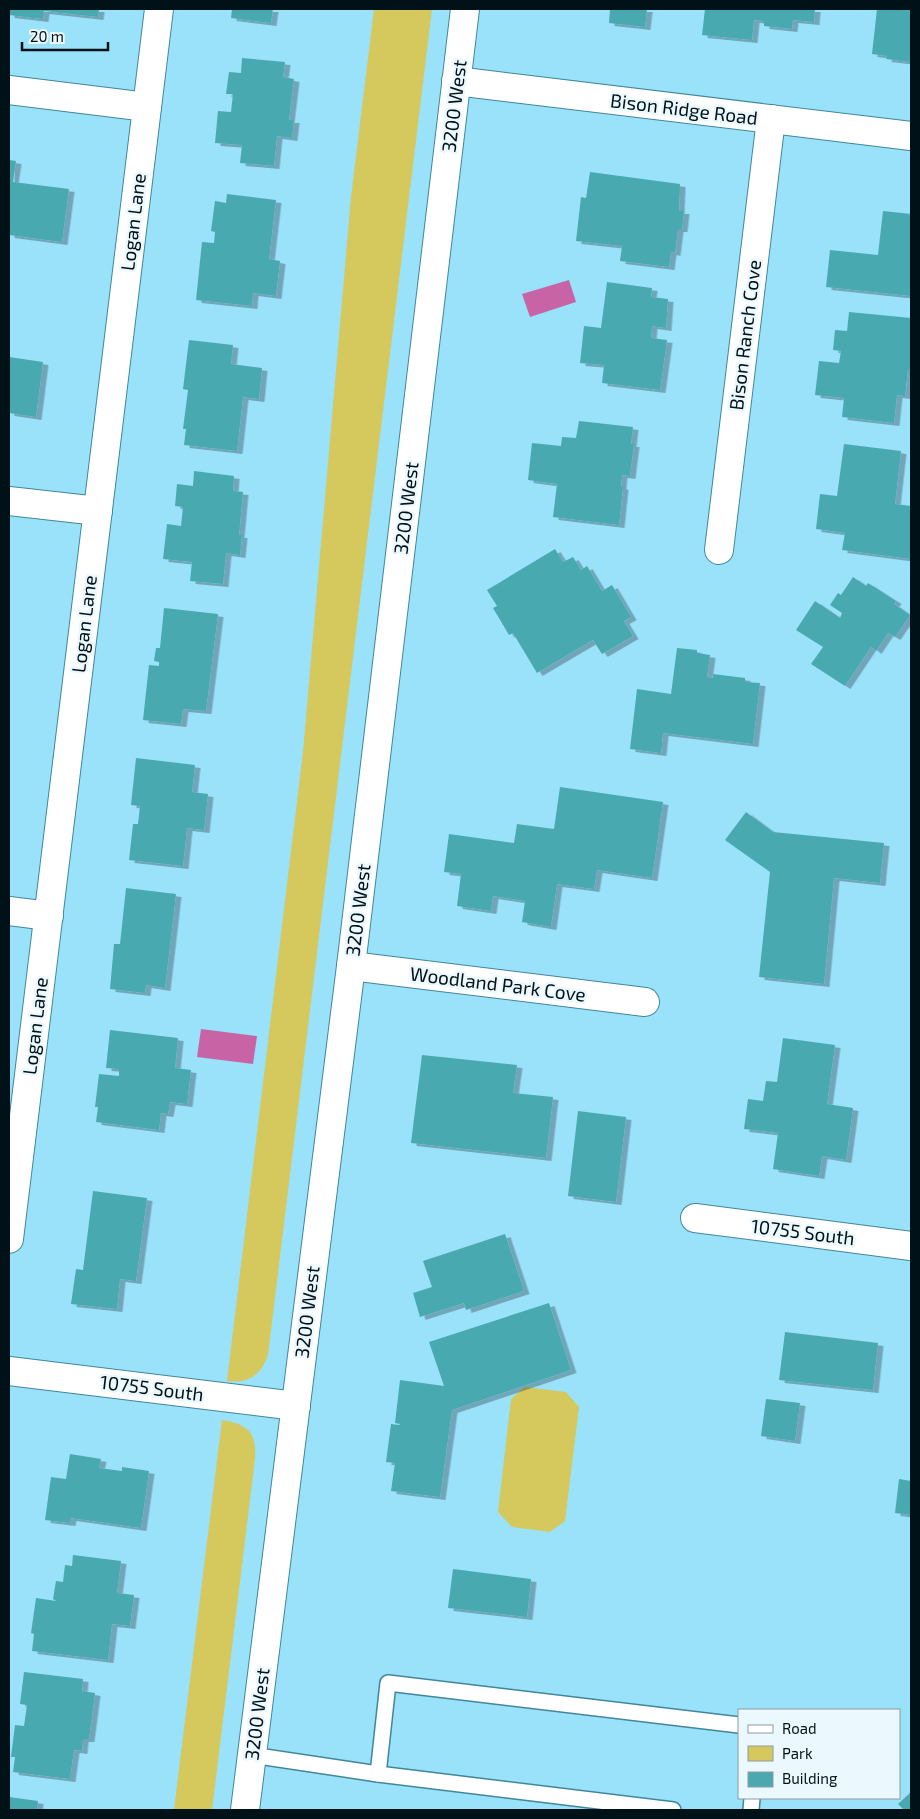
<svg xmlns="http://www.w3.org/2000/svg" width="920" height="1819" viewBox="0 0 920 1819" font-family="'Exo 2',sans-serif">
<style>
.green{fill:#d5c85c}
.water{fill:#c864a5}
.building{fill:#4aa9b0;filter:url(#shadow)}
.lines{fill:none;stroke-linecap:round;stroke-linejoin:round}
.service-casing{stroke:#40869d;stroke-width:18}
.minor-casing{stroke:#40869d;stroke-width:30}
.tertiary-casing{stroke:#40869d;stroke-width:30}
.service{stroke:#fff;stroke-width:15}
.minor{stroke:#fff;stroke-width:28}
.tertiary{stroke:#fff;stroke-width:28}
.labels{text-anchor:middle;stroke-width:5;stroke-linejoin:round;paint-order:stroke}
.street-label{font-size:19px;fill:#001118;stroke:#ebf8fd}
</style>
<defs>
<filter id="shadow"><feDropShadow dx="5.5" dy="3" stdDeviation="0" flood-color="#0004"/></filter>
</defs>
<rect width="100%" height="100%" fill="#9ae1fa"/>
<g class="green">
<path d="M374,9H432L268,1355C261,1375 248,1384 227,1381L303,752L351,197Z"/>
<polygon points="525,1387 566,1392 579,1407 565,1521 550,1532 512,1527 498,1512 511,1399"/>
<path d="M222,1420C247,1424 257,1432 255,1459L212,1810H174Z"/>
</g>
<g class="water">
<polygon points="569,280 576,302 530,317 522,294"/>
<polygon points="201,1029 257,1036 253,1064 197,1057"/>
</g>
<g class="building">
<polygon points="9,9 99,9 98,17 44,11 43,19 9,15"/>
<polygon points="232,9 273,9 271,23 231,18"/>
<polygon points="610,9 647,9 645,27 609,23"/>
<polygon points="705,9 815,9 814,22 793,20 792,29 764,26 764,21 754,20 752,40 702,35"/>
<polygon points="877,9 911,9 911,62 886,59 887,56 872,54"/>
<polygon points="242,58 285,62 283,77 294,79 289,120 294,120 292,138 277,136 274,166 240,163 242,145 215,143 218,111 231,112 233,94 226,94 229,72 241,73"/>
<polygon points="9,160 16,161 13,182 69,189 62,242 9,235"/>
<polygon points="590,172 680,184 679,211 684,211 682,229 678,229 675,253 671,252 669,267 620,261 622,246 576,241 581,197 586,198"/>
<polygon points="227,194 276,200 269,259 280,261 276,296 253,293 252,306 196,300 202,242 214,243 215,232 211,231 215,201 226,203"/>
<polygon points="883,211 911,214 911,296 826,287 830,250 878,255"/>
<polygon points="607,282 652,288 651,297 668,299 666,328 652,326 651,338 667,340 660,390 602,383 604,365 580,363 584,326 601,328"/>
<polygon points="849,312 911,318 910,341 911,341 911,369 908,369 905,396 897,395 894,423 842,417 844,398 815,395 819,361 839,363 841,351 833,350 835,330 847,331"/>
<polygon points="189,340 233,345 231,364 262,368 259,399 243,397 237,451 184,445 186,429 183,429 188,390 183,389"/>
<polygon points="9,357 43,362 36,417 9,413"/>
<polygon points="579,421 633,427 631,444 634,444 630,476 622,475 621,486 623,487 619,525 553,517 557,484 528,480 532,443 561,446 562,437 576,438"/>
<polygon points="844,444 901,451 895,504 911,506 911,559 842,550 845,533 816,529 820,494 837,496"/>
<polygon points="194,471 234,476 233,491 243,492 239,535 242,535 240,555 226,553 223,584 190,581 192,562 163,559 167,524 181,526 183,507 175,506 177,484 193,486"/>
<polygon points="555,549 563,562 573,557 581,570 587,566 602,591 612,585 631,617 624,621 633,636 602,654 593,640 537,673 513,633 509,635 493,608 497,606 487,590"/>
<polygon points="853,577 866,586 868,583 896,601 894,604 910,615 895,637 888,633 876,651 871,647 845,686 811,664 823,647 796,630 815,601 840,618 842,613 830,605 838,593 841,595"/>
<polygon points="164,608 218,614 206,711 183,709 181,724 143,720 149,665 159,666 159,662 154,661 156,648 160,648"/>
<polygon points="677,648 697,650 697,653 710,655 707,677 713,678 713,674 745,678 745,682 760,683 753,744 663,733 661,753 630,749 637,689 671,694"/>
<polygon points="136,758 195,765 192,792 208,794 204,830 187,828 183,866 129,860 133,824 138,824 140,806 131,805"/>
<polygon points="560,787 663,802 652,878 597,870 594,889 557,884 551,927 522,922 525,901 493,896 491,911 457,906 461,874 444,872 449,834 514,843 517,824 554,829"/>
<polygon points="746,812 773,832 884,843 880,883 834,878 824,984 759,977 770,872 725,840"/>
<polygon points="126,888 176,894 165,988 146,985 145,993 110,989 114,944 120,944"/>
<polygon points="110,1030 178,1038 175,1068 191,1070 187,1104 170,1102 168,1114 161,1113 159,1130 96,1122 98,1107 95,1107 99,1074 119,1076 119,1069 106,1068"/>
<polygon points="783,1038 835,1045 827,1104 853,1108 846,1160 822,1156 819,1176 773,1169 778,1133 744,1129 748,1099 763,1101 766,1081 777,1082"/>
<polygon points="422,1055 517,1065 513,1093 553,1097 546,1158 411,1143"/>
<polygon points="578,1111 626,1117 616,1202 568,1196"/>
<polygon points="93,1191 147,1198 136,1281 120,1279 117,1309 71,1304 76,1269 83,1270"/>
<polygon points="505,1234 524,1291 466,1310 464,1303 420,1317 413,1293 432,1287 423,1261"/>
<polygon points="549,1303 571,1370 452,1410 440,1497 391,1491 395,1463 386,1462 391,1424 399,1425 400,1424 395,1423 400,1380 444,1386 429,1342"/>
<polygon points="785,1332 878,1343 873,1390 779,1380"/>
<polygon points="766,1399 800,1403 795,1441 761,1436"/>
<polygon points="70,1454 101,1459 99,1468 122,1471 122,1467 149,1471 141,1528 71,1518 70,1523 45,1520 51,1477 66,1479"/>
<polygon points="899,1479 911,1481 911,1515 895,1513"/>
<polygon points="73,1555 121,1561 117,1593 134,1595 130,1626 112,1624 108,1660 32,1651 34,1634 31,1633 36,1598 56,1601 53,1599 56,1581 63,1582 65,1565 72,1566"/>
<polygon points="453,1569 531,1579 527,1617 448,1608"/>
<polygon points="24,1672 83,1679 82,1691 95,1693 89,1739 83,1739 82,1751 74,1750 70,1779 13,1772 15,1757 11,1757 15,1725 24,1726 27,1705 20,1704"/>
<polygon points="911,1792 911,1810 904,1810 898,1804"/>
<polygon points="9,1797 38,1801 37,1810 9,1810"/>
</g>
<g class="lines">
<defs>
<g id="service">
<polyline points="252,1755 378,1774 673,1810"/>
<polyline points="378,1774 388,1683 739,1725"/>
<polyline points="751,1810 752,1798"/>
</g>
<g id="minor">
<polyline points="456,81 911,136"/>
<polyline points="9,90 147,107"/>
<polyline points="9,501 98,511"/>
<polyline points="719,550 771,119"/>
<polyline points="9,911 49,916"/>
<polyline points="351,966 645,1002"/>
<polyline points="695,1218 911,1246"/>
<polyline points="9,1239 159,9"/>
<polyline points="9,1371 296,1406"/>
</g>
<polyline id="tertiary" points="245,1810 351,966 465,9"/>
</defs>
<use href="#service" class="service-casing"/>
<use href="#minor" class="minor-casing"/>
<use href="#tertiary" class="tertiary-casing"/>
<use href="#service" class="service"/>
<use href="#minor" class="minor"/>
<use href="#tertiary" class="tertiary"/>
</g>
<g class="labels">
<g class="street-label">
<text transform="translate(454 106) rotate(-83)" y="7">3200 West</text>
<text transform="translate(684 109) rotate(7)" y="7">Bison Ridge Road</text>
<text transform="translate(133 222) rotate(-83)" y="7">Logan Lane</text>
<text transform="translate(745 335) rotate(-83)" y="7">Bison Ranch Cove</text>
<text transform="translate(406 508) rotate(-83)" y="7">3200 West</text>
<text transform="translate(84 624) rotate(-83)" y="7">Logan Lane</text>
<text transform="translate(358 910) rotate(-83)" y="7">3200 West</text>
<text transform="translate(498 984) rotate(7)" y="7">Woodland Park Cove</text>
<text transform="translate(35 1026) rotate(-83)" y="7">Logan Lane</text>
<text transform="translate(803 1232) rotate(7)" y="7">10755 South</text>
<text transform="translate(307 1312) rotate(-83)" y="7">3200 West</text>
<text transform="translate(152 1388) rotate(7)" y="7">10755 South</text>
<text transform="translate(257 1714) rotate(-83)" y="7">3200 West</text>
</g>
</g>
<rect width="920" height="1819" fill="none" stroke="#001118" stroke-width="20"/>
<rect x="738" y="1709" width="162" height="90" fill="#ebf8fd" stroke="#8d9ca1"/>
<rect x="748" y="1725" width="25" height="8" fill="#ffffff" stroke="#8d9ca1"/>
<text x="782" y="1734" font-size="15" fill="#001118">Road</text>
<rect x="748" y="1746" width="25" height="15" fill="#d5c85c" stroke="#8d9ca1"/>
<text x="782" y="1759" font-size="15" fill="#001118">Park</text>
<rect x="748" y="1772" width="25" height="15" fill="#4aa9b0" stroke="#8d9ca1"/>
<text x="782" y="1784" font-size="15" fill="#001118">Building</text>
<path d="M22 42v8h86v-8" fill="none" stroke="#001118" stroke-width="2.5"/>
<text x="30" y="42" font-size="15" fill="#001118" stroke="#ebf8fd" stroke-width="4" paint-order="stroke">20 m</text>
</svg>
